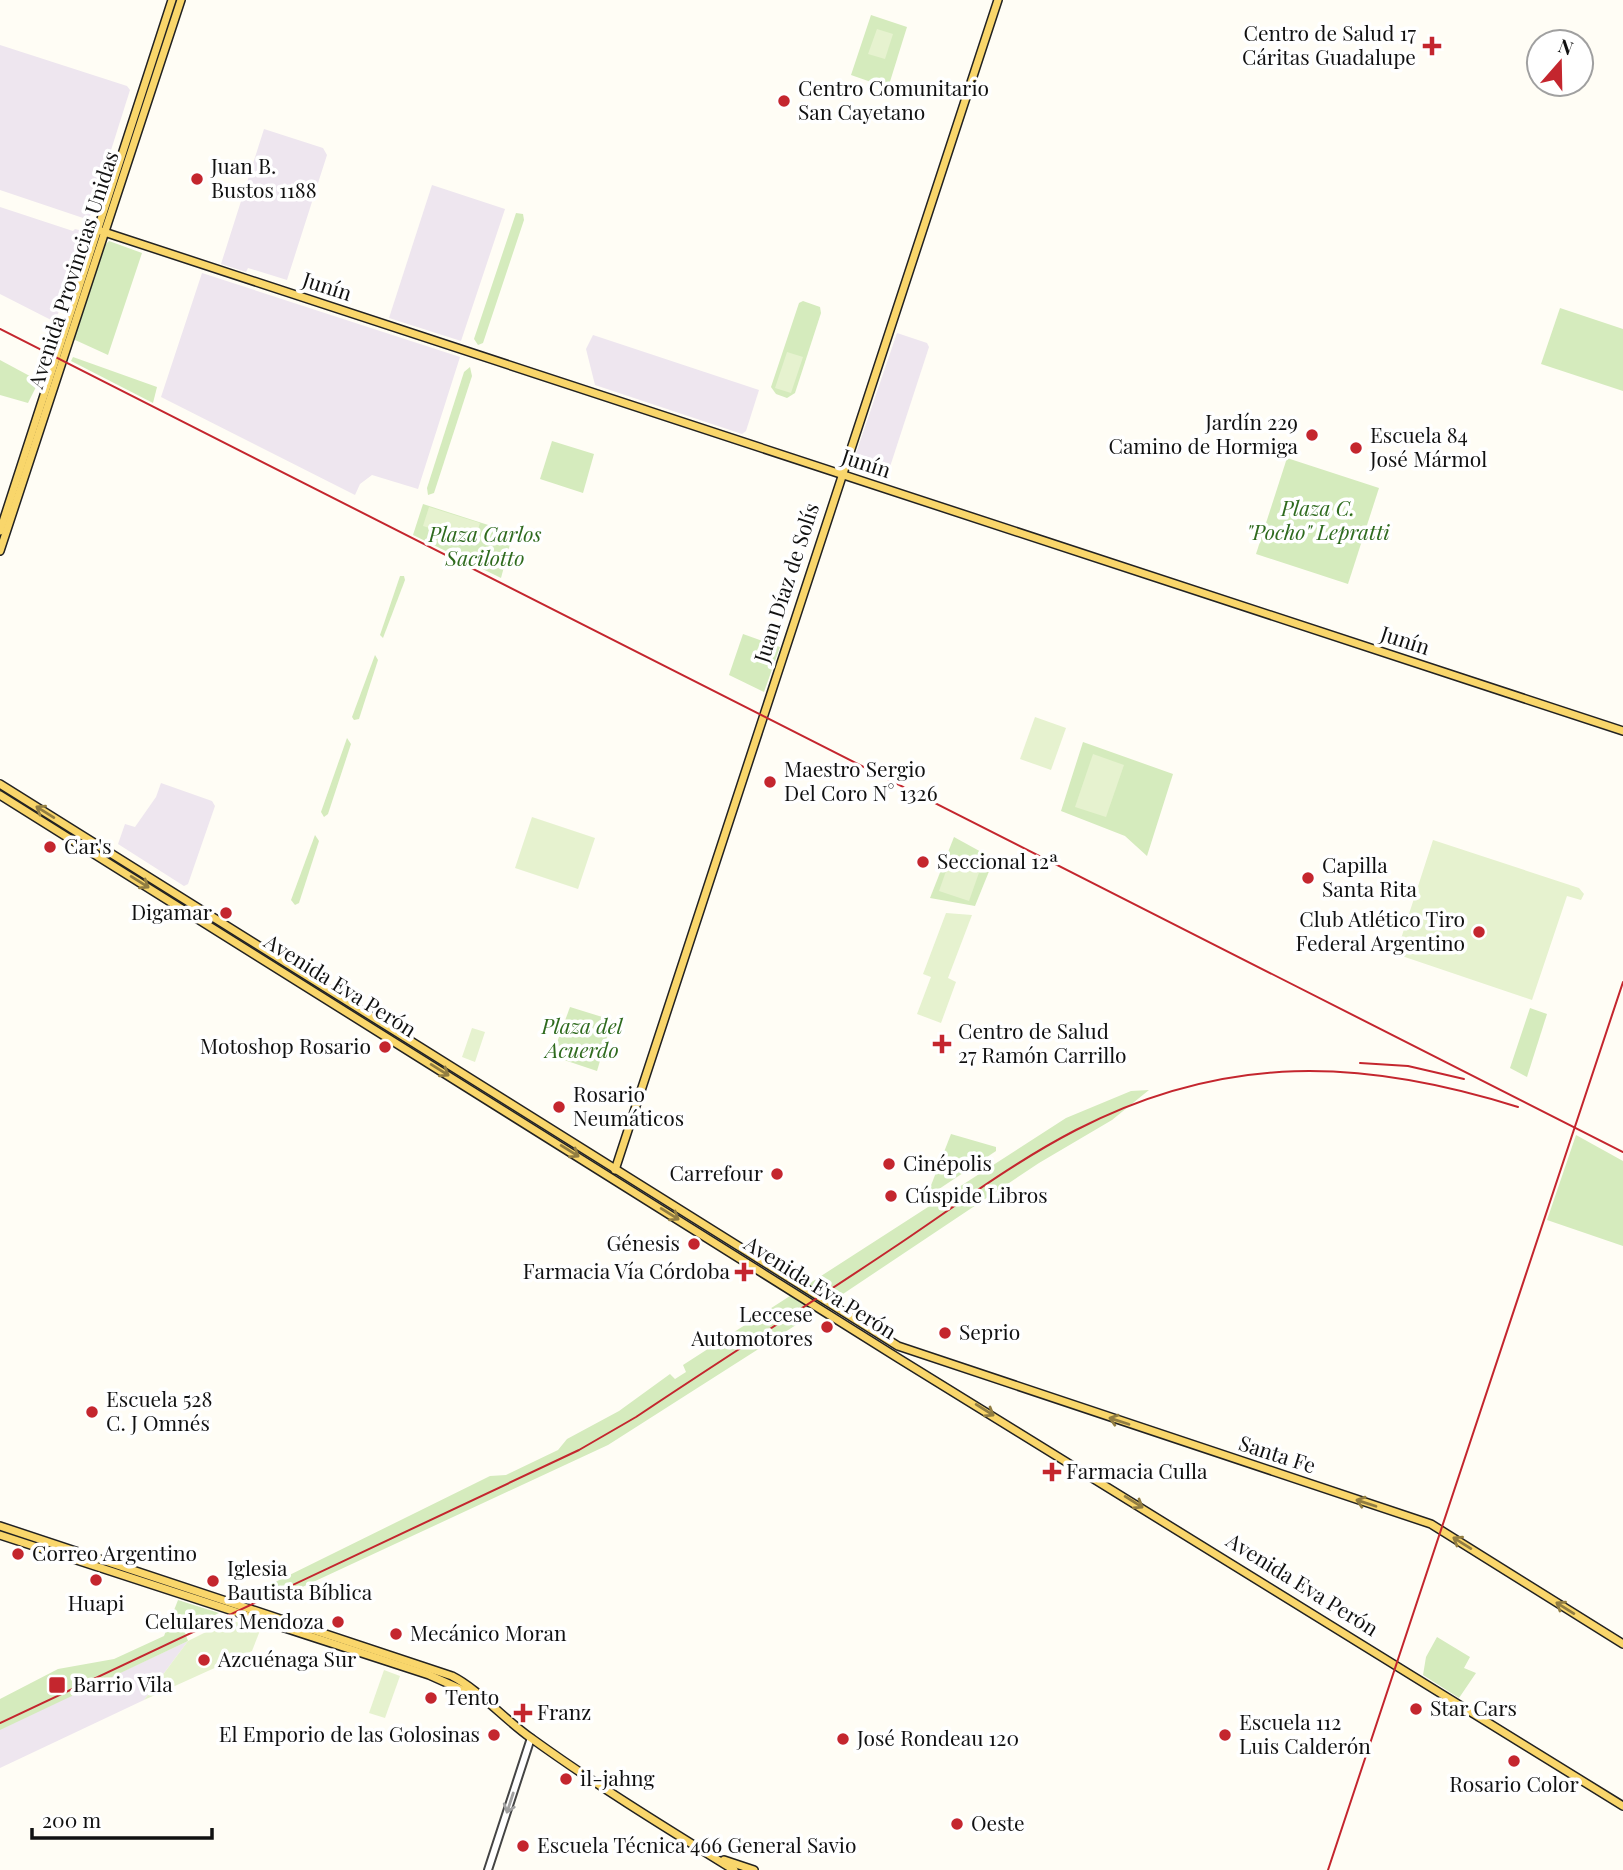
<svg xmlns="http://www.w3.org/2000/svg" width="1623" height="1870" viewBox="0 0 1623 1870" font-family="'Playfair Display',serif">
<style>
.industrial{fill:#eee6ef}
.green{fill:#d5ebbd}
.pitch{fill:#e6f2cf}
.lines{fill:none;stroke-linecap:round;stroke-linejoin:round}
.minor-casing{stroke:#444;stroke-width:10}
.major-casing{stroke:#222;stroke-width:10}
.minor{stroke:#fff;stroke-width:6}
.major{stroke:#f9d66b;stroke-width:7}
.rail{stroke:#c4262e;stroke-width:2}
.oneway{stroke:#917d42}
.oneway2{stroke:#a0a0a0}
.poi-dot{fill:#c4262e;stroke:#fff;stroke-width:2.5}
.labels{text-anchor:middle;stroke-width:7;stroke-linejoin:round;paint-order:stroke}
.poi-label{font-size:21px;fill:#111;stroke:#fff;text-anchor:start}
.street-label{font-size:21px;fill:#111;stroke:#fff}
.park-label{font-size:21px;font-style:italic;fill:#2f6b1f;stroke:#fff}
</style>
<rect width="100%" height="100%" fill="#fffdf5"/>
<g class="industrial">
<polygon points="0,45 127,86 130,90 89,220 0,190"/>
<polygon points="264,129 323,148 327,155 287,280 248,268 246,272 221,264"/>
<polygon points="432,185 505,209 461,341 389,318"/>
<polygon points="0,207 73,231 75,229 83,231 85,239 55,322 0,294"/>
<polygon points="202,273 460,357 418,489 372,475 360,484 355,495 161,397"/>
<polygon points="897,333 927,343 929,347 886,479 882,480 851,468"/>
<polygon points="593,335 759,390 746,431 742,434 595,385 586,349"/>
<polygon points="161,783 212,801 215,806 188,884 184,886 118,844 125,824 135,827 156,797"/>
<polygon points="188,1641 144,1700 0,1768 0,1729"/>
</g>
<g class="green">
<polygon points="871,15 907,27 888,88 851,75"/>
<polygon points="516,213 523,214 524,220 483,343 478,345 474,339"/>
<polygon points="109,241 142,253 108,355 73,339 104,246"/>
<polygon points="803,301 820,307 821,313 795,393 787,398 776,394 771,387 799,303"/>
<polygon points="1560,308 1623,329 1623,391 1541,364"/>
<polygon points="73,357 157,387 153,403 71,361"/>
<polygon points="0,360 39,381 28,403 0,395"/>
<polygon points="470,367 472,376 434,493 428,495 427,488 464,372"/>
<polygon points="552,441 594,454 583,493 540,479"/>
<polygon points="1287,458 1379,488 1348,584 1256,554"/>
<polygon points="423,504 513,533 501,578 413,535"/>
<polygon points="400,576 404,576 405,580 383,638 380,635"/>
<polygon points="743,634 780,647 764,692 729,675"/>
<polygon points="375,655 378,660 359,719 354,720 352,717"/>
<polygon points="347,738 351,744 328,814 324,817 321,812"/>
<polygon points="1083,742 1173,774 1147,856 1125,836 1061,811"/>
<polygon points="315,835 319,841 299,903 295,905 291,900"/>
<polygon points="954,837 994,859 975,906 930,898"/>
<polygon points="570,1007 612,1020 597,1071 552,1056"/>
<polygon points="1530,1008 1547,1014 1527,1077 1510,1068"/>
<polygon points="1149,1090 1112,1120 1039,1163 810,1316 608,1445 283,1596 247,1596 490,1476 506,1475 558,1450 567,1439 619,1411 670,1374 675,1379 686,1372 683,1365 1066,1118 1131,1091"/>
<polygon points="951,1134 996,1147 996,1151 933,1193 930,1188"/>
<polygon points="1576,1135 1623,1161 1623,1246 1547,1220"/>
<polygon points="178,1600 219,1613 184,1630 188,1641 0,1730 0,1699 58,1669 114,1659 164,1636"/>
<polygon points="1437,1637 1470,1657 1464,1668 1476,1673 1459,1698 1423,1675 1426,1657"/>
</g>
<g class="pitch">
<polygon points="877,29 893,34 885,59 868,54"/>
<polygon points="787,352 803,357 791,393 775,388"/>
<polygon points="429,507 480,523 474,542 423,526"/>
<polygon points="1035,717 1066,728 1051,770 1020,759"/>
<polygon points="1093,754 1124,765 1106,817 1075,807"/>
<polygon points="532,817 595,838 578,889 515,868"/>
<polygon points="1433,840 1579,888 1584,894 1581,900 1567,896 1532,1000 1396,954"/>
<polygon points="951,857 981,867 969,901 939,891"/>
<polygon points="946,913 972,915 948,978 956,982 941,1023 917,1014 931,977 923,974"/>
<polygon points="472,1028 485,1032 475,1062 462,1057"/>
<polygon points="230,1620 256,1628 259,1633 252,1651 144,1700 188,1641"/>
<polygon points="384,1670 400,1676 385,1718 369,1713"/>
</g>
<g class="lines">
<defs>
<polyline id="minor" points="488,1870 531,1738"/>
<g id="major">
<polyline points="98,230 1623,731"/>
<polyline points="0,531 172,0"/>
<polyline points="0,551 181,0"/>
<polyline points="0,784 898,1346 1431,1524 1623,1644"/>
<polyline points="0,795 898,1358 1623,1806"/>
<polyline points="615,1170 998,0"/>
<path d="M0,1526L452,1676C478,1689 505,1720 531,1738C596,1785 666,1828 734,1870"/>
<polyline points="0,1535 429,1675 476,1696"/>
<polyline points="724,1860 754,1870"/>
</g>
</defs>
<use href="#minor" class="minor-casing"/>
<use href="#major" class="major-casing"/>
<use href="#minor" class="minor"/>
<use href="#major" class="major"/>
<g class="rail">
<polyline points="0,329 1623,1152"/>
<polyline points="1360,1063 1408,1066 1464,1079"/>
<path d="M0,1723L579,1450L636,1417C721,1360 808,1305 893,1248C953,1208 1012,1163 1076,1130C1225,1053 1362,1058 1518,1107"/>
<polyline points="1328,1870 1623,982"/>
</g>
</g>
<defs><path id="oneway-shaft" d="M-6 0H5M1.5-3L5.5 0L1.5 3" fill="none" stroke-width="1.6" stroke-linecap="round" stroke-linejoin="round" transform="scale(1.75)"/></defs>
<g class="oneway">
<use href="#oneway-shaft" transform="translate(45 812) rotate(-148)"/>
<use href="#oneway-shaft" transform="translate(140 882) rotate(32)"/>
<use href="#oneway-shaft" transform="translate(440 1070) rotate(32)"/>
<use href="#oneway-shaft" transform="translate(570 1151) rotate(32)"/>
<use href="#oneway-shaft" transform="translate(670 1214) rotate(32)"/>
<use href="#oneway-shaft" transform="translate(985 1410) rotate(32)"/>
<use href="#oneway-shaft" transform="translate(1119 1421) rotate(-162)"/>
<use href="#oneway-shaft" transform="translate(1134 1502) rotate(32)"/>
<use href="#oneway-shaft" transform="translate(1366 1503) rotate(-162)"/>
<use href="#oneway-shaft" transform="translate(1462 1543) rotate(-148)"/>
<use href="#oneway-shaft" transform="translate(1565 1608) rotate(-148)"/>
</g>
<use class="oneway2" href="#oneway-shaft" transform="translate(510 1803) rotate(108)"/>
<g class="poi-dot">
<path d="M1428.5 35.5h7v7h7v7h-7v7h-7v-7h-7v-7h7z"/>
<circle cx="784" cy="101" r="7"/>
<circle cx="197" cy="179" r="7"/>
<circle cx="1312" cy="435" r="7"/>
<circle cx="1356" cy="448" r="7"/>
<circle cx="770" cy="782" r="7"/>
<circle cx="50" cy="847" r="7"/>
<circle cx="923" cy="862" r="7"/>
<circle cx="1308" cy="878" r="7"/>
<circle cx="226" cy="913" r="7"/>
<circle cx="1479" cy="932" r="7"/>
<path d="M938.5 1033.5h7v7h7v7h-7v7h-7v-7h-7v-7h7z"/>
<circle cx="385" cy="1047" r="7"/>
<circle cx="559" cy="1107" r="7"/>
<circle cx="889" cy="1164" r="7"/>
<circle cx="777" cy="1174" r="7"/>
<circle cx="891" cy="1196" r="7"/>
<circle cx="694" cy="1244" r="7"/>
<path d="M740.5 1261.5h7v7h7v7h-7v7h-7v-7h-7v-7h7z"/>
<circle cx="827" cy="1327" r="7"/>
<circle cx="945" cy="1333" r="7"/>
<circle cx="92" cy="1412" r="7"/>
<path d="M1048.5 1461.5h7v7h7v7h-7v7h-7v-7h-7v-7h7z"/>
<circle cx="18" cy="1554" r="7"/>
<circle cx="96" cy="1580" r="7"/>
<circle cx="213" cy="1581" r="7"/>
<circle cx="338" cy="1622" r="7"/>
<circle cx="396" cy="1634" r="7"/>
<circle cx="204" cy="1660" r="7"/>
<rect x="48" y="1676" width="18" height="18" rx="3.5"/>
<circle cx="431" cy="1698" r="7"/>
<circle cx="1416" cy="1709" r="7"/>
<path d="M519.5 1702.5h7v7h7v7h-7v7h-7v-7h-7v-7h7z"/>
<circle cx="494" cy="1735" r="7"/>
<circle cx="1225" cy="1735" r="7"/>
<circle cx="843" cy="1739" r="7"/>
<circle cx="1514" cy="1761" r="7"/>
<circle cx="566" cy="1779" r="7"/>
<circle cx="957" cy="1824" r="7"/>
<circle cx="523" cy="1846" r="7"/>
</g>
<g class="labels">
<g class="poi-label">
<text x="1416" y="41" text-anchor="end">Centro de Salud 17<tspan x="1416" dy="24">Cáritas Guadalupe</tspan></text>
<text x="798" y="96">Centro Comunitario<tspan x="798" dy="24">San Cayetano</tspan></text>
<text x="211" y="174">Juan B.<tspan x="211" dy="24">Bustos 1188</tspan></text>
<text x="1298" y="430" text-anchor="end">Jardín 229<tspan x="1298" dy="24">Camino de Hormiga</tspan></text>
<text x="1370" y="443">Escuela 84<tspan x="1370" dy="24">José Mármol</tspan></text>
<text x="784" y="777">Maestro Sergio<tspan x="784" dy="24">Del Coro N° 1326</tspan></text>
<text x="64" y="854">Car's</text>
<text x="937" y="869">Seccional 12ª</text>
<text x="1322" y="873">Capilla<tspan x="1322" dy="24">Santa Rita</tspan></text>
<text x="212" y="920" text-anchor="end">Digamar</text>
<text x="1465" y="927" text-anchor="end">Club Atlético Tiro<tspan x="1465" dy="24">Federal Argentino</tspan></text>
<text x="958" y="1039">Centro de Salud<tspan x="958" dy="24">27 Ramón Carrillo</tspan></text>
<text x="371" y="1054" text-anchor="end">Motoshop Rosario</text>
<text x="573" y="1102">Rosario<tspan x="573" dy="24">Neumáticos</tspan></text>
<text x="903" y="1171">Cinépolis</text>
<text x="763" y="1181" text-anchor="end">Carrefour</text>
<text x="905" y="1203">Cúspide Libros</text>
<text x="680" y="1251" text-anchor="end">Génesis</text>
<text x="730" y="1279" text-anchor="end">Farmacia Vía Córdoba</text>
<text x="813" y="1322" text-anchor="end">Leccese<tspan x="813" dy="24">Automotores</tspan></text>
<text x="959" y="1340">Seprio</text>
<text x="106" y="1407">Escuela 528<tspan x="106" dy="24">C. J Omnés</tspan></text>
<text x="1066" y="1479">Farmacia Culla</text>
<text x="32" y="1561">Correo Argentino</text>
<text x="227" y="1576">Iglesia<tspan x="227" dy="24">Bautista Bíblica</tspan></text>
<text x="96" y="1611" text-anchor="middle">Huapi</text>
<text x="324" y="1629" text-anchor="end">Celulares Mendoza</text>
<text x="410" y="1641">Mecánico Moran</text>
<text x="218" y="1667">Azcuénaga Sur</text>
<text x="73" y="1692">Barrio Vila</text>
<text x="445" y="1705">Tento</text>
<text x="1430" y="1716">Star Cars</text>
<text x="537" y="1720">Franz</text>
<text x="1239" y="1730">Escuela 112<tspan x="1239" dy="24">Luis Calderón</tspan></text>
<text x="480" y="1742" text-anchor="end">El Emporio de las Golosinas</text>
<text x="857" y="1746">José Rondeau 120</text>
<text x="580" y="1786">il-jahng</text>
<text x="1514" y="1792" text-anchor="middle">Rosario Color</text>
<text x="971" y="1831">Oeste</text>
<text x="537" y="1853">Escuela Técnica 466 General Savio</text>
</g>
<g class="street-label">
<text transform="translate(74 270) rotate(-72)" y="7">Avenida Provincias Unidas</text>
<text transform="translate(327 287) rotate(18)" y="7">Junín</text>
<text transform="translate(866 464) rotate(18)" y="7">Junín</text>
<text transform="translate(787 583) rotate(-72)" y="7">Juan Díaz de Solís</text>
<text transform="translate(1405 641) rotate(18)" y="7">Junín</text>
<text transform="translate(340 986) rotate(32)" y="7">Avenida Eva Perón</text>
<text transform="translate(820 1288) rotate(32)" y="7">Avenida Eva Perón</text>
<text transform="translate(1277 1455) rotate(18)" y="7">Santa Fe</text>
<text transform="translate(1302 1585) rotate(32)" y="7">Avenida Eva Perón</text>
</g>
<g class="park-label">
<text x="1318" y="516">Plaza C.<tspan x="1318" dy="24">"Pocho" Lepratti</tspan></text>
<text x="485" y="542">Plaza Carlos<tspan x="485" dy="24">Sacilotto</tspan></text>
<text x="582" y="1034">Plaza del<tspan x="582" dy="24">Acuerdo</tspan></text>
</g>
</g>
<g transform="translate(1560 63) rotate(20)"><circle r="33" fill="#ffffff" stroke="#a0a0a0" stroke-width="2"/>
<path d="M0-5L12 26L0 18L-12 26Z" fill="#c4262e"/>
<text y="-10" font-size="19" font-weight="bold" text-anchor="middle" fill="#111111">N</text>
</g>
<path d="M32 1828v10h180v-10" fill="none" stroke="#111111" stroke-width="3.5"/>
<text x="42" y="1828" font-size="21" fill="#111111" stroke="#ffffff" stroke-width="5" paint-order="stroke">200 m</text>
</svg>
